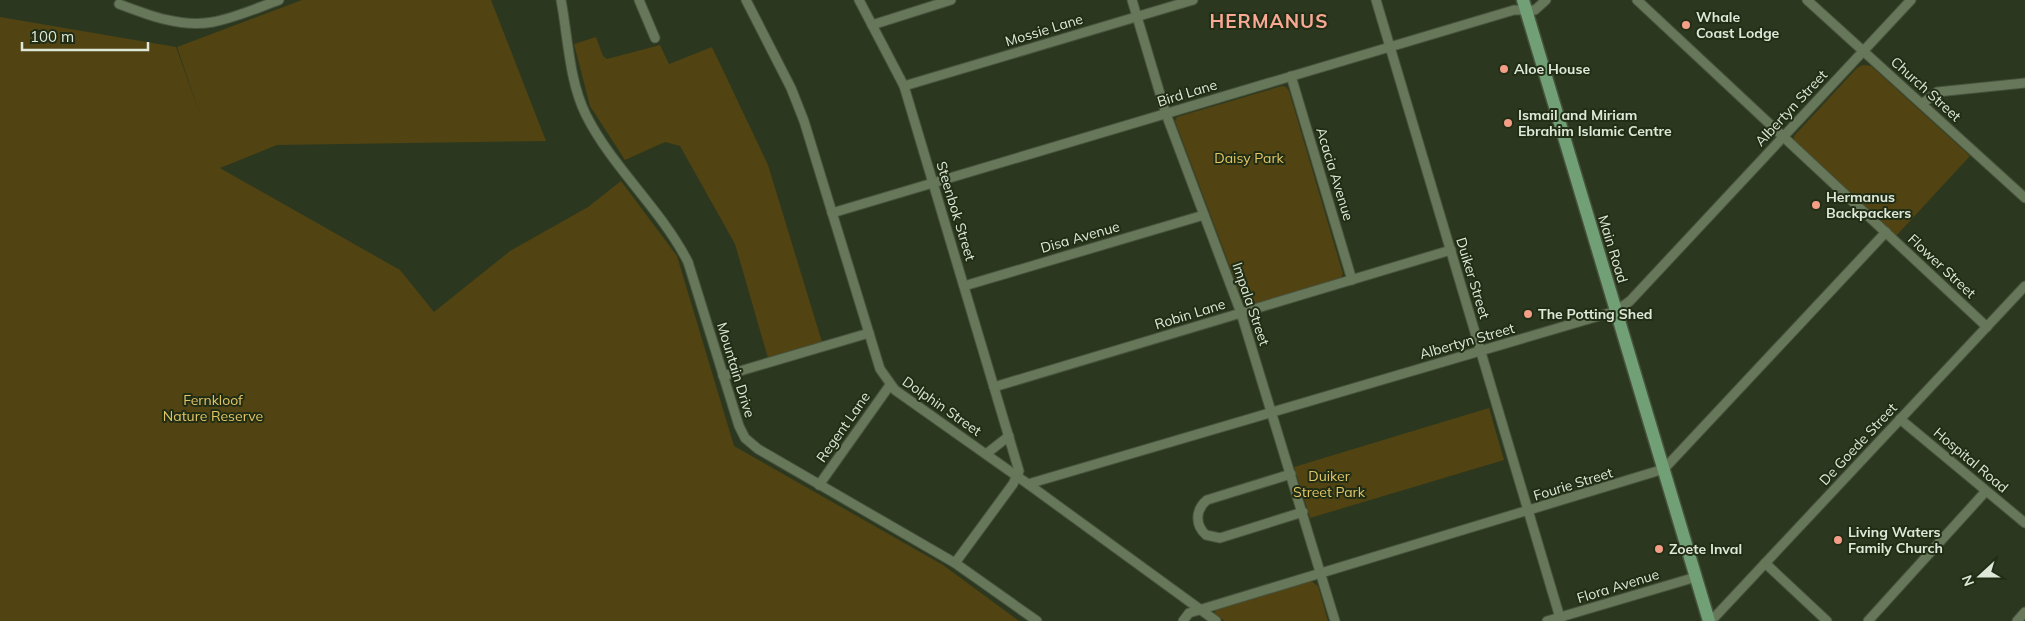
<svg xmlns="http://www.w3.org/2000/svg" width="2025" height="621" viewBox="0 0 2025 621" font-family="Mulish,sans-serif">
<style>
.green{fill:#514312}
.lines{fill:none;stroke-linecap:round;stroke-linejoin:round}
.minor-casing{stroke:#48533d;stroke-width:11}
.primary-casing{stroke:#48533d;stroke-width:15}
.minor{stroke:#67775a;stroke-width:9}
.primary{stroke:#72a076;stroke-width:12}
.poi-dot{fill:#f49e88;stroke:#212e15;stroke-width:2}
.labels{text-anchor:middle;stroke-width:4;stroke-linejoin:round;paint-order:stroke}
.poi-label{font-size:14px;font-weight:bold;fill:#dfe8d8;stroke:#212e15;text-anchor:start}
.street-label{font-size:14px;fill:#dfe8d8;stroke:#212e15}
.park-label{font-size:14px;fill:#e3c565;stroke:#212e15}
.district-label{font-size:19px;font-weight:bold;letter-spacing:1px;fill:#f9a894;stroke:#212e15}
</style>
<rect width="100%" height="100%" fill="#2b381f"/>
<g class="green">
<polygon points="302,0 491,0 546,141 277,145 220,168 400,270 434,312 510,251 588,207 621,181 677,256 734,446 943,565 1019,621 0,621 0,17 176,47 200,114 177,47"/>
<polygon points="596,37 603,56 607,59 660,45 669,64 712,47 768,165 822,342 768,358 735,244 680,146 665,142 625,160 590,106 574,44"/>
<polygon points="1863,65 1871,66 1970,156 1896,236 1794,141 1794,136 1857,68"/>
<polygon points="1282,86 1286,87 1289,91 1343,274 1340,279 1247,306 1244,304 1175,121 1177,117"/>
<polygon points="1489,408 1504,460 1310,518 1294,467"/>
<polygon points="1311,581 1318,586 1328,621 1225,621 1214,614 1217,608"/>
</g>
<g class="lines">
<defs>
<g id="minor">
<path d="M561,0C568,37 569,81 586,115C612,167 661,209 688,262L739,426L745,438L758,449L955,563L1037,621"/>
<polyline points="639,0 655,38"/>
<polyline points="746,0 791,88 804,121 880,369 895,390 1028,484 1216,621"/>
<polyline points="859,0 904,86 1019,471 1013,484 955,563"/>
<polyline points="1132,0 1166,114 1241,313 1335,621"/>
<polyline points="1376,0 1561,621"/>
<polyline points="1637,0 1987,327"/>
<polyline points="1807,0 2025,198"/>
<path d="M119,4C148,15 181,28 213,22C235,18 257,8 279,0"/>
<polyline points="872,25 951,0"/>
<polyline points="1291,76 1352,280"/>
<polyline points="904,86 1193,0"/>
<polyline points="1922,104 1937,92 2025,83"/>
<polyline points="832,213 1514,10 1535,10 1546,0"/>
<polyline points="964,286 1204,215"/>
<polyline points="723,376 869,333"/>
<polyline points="994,387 1451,250"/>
<polyline points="1900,419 2025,523"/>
<polyline points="986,454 1009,436"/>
<path d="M1291,474L1207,500C1195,510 1195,525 1206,535L1220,538L1303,512"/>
<polyline points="1028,484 1616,311 1630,301 1911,0"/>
<polyline points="819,485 890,385"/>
<polyline points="1765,563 1827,621"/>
<polyline points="1183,621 1189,613 1664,469 1886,232"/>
<polyline points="1547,621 1696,577"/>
<polyline points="1711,621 2025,286"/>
<polyline points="1868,621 1986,491"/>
<polyline points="2017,621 2025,612"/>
</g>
<polyline id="primary" points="1523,0 1709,621"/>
</defs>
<use href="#minor" class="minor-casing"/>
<use href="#primary" class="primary-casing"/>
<use href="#minor" class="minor"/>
<use href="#primary" class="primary"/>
</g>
<g class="poi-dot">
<circle cx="1686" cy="25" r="5"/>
<circle cx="1504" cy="69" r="5"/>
<circle cx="1508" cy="123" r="5"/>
<circle cx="1816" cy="205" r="5"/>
<circle cx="1528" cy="314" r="5"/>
<circle cx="1838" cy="540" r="5"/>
<circle cx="1659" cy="549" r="5"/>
</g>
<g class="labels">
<g class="poi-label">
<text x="1696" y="22">Whale<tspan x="1696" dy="16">Coast Lodge</tspan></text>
<text x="1514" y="74">Aloe House</text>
<text x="1518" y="120">Ismail and Miriam<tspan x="1518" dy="16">Ebrahim Islamic Centre</tspan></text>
<text x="1826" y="202">Hermanus<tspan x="1826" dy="16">Backpackers</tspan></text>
<text x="1538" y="319">The Potting Shed</text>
<text x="1848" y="537">Living Waters<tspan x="1848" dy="16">Family Church</tspan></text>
<text x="1669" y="554">Zoete Inval</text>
</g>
<g class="street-label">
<text transform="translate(1044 30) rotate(-17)" y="5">Mossie Lane</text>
<text transform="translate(1926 89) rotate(42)" y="5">Church Street</text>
<text transform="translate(1187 93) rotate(-17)" y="5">Bird Lane</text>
<text transform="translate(1791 108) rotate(-47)" y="5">Albertyn Street</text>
<text transform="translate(1335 174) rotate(73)" y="5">Acacia Avenue</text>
<text transform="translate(956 211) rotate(73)" y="5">Steenbok Street</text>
<text transform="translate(1080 237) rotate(-16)" y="5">Disa Avenue</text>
<text transform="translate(1613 249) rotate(73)" y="5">Main Road</text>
<text transform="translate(1942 266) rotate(43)" y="5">Flower Street</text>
<text transform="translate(1473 278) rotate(73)" y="5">Duiker Street</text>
<text transform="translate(1251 304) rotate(71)" y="5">Impala Street</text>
<text transform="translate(1190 314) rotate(-17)" y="5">Robin Lane</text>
<text transform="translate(1467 341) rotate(-16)" y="5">Albertyn Street</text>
<text transform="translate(736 370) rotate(73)" y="5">Mountain Drive</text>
<text transform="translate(942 406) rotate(35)" y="5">Dolphin Street</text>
<text transform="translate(843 427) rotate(-55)" y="5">Regent Lane</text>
<text transform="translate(1858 444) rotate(-47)" y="5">De Goede Street</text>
<text transform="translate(1971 460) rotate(40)" y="5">Hospital Road</text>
<text transform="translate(1573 484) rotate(-17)" y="5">Fourie Street</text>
<text transform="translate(1618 586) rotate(-17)" y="5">Flora Avenue</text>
</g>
<g class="park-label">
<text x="1249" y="163">Daisy Park</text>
<text x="213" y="405">Fernkloof<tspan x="213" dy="16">Nature Reserve</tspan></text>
<text x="1329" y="481">Duiker<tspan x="1329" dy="16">Street Park</tspan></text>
</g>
<g class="district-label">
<text x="1269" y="28">HERMANUS</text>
</g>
</g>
<g transform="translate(1980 576) rotate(249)" stroke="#212e15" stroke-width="4" paint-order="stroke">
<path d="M0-4L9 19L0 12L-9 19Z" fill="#dfe8d8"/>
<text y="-8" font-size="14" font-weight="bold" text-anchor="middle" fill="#dfe8d8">N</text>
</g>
<path d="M22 42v8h126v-8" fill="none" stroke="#dfe8d8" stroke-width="2.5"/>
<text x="30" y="42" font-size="15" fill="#dfe8d8" stroke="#212e15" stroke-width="4" paint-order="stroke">100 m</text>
</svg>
